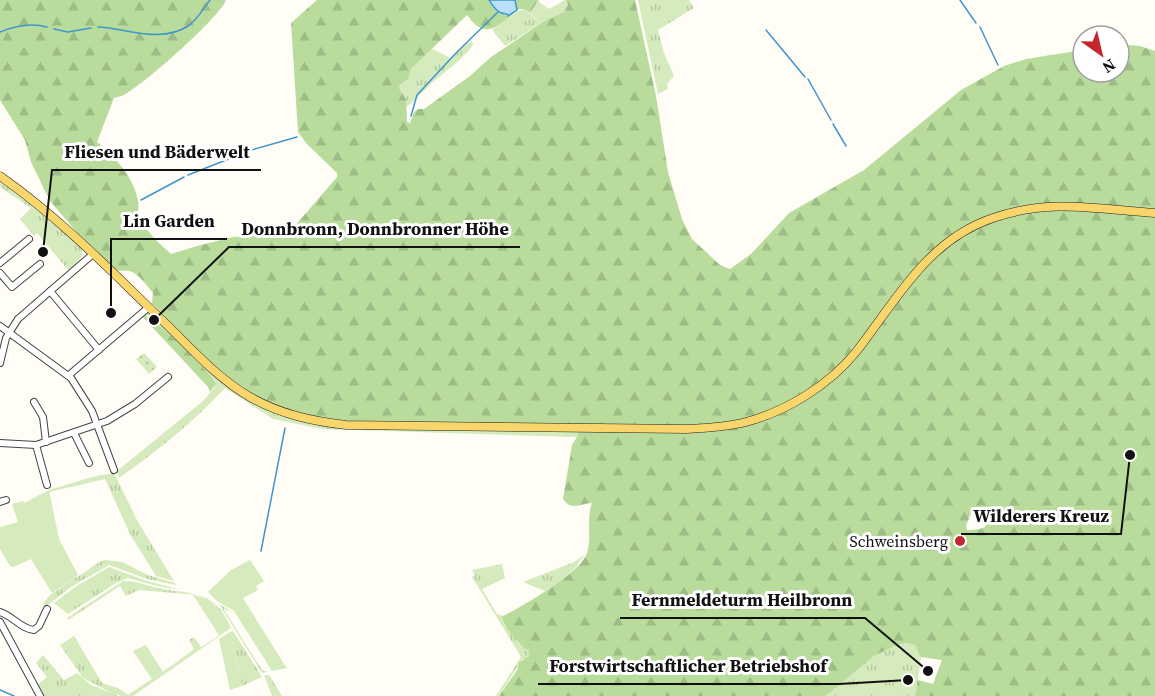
<svg xmlns="http://www.w3.org/2000/svg" width="1155" height="696" viewBox="0 0 1155 696" font-family="'Source Serif 4',serif">
<style>
.grass{fill:url(#grass-tufts)}
.forest{fill:url(#forest-firs);fill-rule:evenodd}
.park{fill:url(#park-dots)}
.garden{fill:#d5ebbd}
.water{fill:#b9e0f7;stroke:#3f96cf;stroke-width:1.5}
.lines{fill:none;stroke-linecap:round;stroke-linejoin:round}
.stream{stroke:#3f96cf;stroke-width:1.5}
.minor-casing{stroke:#444;stroke-width:8}
.major-casing{stroke:#222;stroke-width:9}
.minor{stroke:#fff;stroke-width:6}
.major{stroke:#f9d66b;stroke-width:8}
.poi-dot{fill:#c4262e;stroke:#fff;stroke-width:2}
.labels{text-anchor:middle;stroke-width:6;stroke-linejoin:round;paint-order:stroke}
.poi-label{font-size:16px;fill:#111;stroke:#fff;text-anchor:end}
.leader{fill:none;stroke:#111;stroke-width:2}
.callout-dot{fill:#111;stroke:#fff;stroke-width:2}
.callout-label{font-size:18px;text-anchor:middle;font-weight:bold;fill:#111;stroke:#fff;stroke-width:6;stroke-linejoin:round;paint-order:stroke}
</style>
<defs>
<pattern id="grass-tufts" width="24" height="20" patternUnits="userSpaceOnUse" patternTransform="scale(1.5)"><rect width="24" height="20" fill="#d5ebbd"/><path d="M3 7l-1-3M5 7V3M7 7l1-3M15 17l-1-3M17 17v-4M19 17l1-3" fill="none" stroke="#b6c8a1"/></pattern>
<pattern id="forest-firs" width="22" height="20" patternUnits="userSpaceOnUse" patternTransform="scale(1.5)"><rect width="22" height="20" fill="#b9dc9c"/><path d="M5 1l3.5 6h-7zM16 11l3.5 6h-7z" fill="#9ebc85"/></pattern>
<pattern id="park-dots" width="8" height="8" patternUnits="userSpaceOnUse" patternTransform="scale(1.5)"><rect width="8" height="8" fill="#d5ebbd"/><path d="M2 2h.1M6 6h.1" fill="none" stroke="#b6c8a1" stroke-width="1.8" stroke-linecap="round"/></pattern>
</defs>
<rect width="100%" height="100%" fill="#fffdf5"/>
<g class="grass">
<polygon points="638,0 689,0 694,8 658,30 664,53 674,76 667,84 668,89 658,94"/>
<polygon points="524,9 541,23 505,46 492,30 518,11"/>
<path d="M472,41L473,45C460,64 439,74 424,91C417,97 414,102 406,107V98L399,88L400,84L406,81L411,69L432,49L447,56L450,60L459,49Z"/>
<polygon points="0,177 82,247 82,256 69,271 37,233 34,236 20,219 31,208 0,187"/>
<path d="M149,308L221,380L579,431L576,439L577,437H574L322,429L273,419L225,388C194,422 156,452 119,478L117,471L203,401L215,387L148,316L143,313Z"/>
<polygon points="114,473 138,522 174,581 156,576 130,534 105,479 49,492 49,490 92,477"/>
<polygon points="586,554 578,563 577,566 560,582 545,591 523,582 574,562"/>
<path d="M105,560L122,562L148,575L175,583L176,585L147,579L109,565L71,587L48,605L43,604L49,596L74,578C85,575 93,563 105,560Z"/>
<polygon points="502,564 505,578 482,589 497,614 503,616 501,619 525,649 529,650 530,654 526,659 522,659 499,696 496,696 521,657 477,585 472,577 475,575 472,570"/>
<polygon points="109,567 147,581 181,590 157,586 128,578 116,583 68,614 54,603 75,587"/>
<path d="M123,581C135,580 147,586 159,588C193,595 216,590 231,628L133,696H121L113,693L118,696H43L37,685L47,677L36,663L43,655L64,680L77,673L91,685L112,693L83,678L60,645L74,636L102,683L118,688L128,695L177,662L194,649L189,640L194,637L201,647L229,629L215,605L198,595L139,590L126,596L120,586L68,620L67,618Z"/>
<polygon points="219,604 237,615 223,608 262,670 268,672 284,664 287,668 262,673"/>
<polygon points="233,631 262,677 242,686 230,632"/>
<polygon points="907,643 915,645 921,658 915,696 826,696 874,656 897,645"/>
<polygon points="264,675 269,675 282,696 272,696"/>
</g>
<g class="forest">
<path d="M0,0H226C220,17 145,83 127,93C123,96 118,97 114,98L97,142C115,157 133,176 138,200C139,206 137,212 140,218C147,233 159,243 171,254L197,246L233,237L254,236L294,227L337,177V173L307,144L298,132L291,23L317,0H489L498,12L508,16L517,10L515,0H539L530,13L524,9H519C499,25 486,42 467,15L411,69L408,79L400,85L399,88L406,99L407,122L410,123L414,112L418,109H424L470,76L491,57L568,5L565,0H635L656,96L668,172L682,219L692,239L720,265L730,269L751,254L789,213L864,170L961,90L1004,66L1026,59L1083,50V72H1119V44L1140,46L1155,51V696H915L921,658L915,645L907,643L897,645L874,656L826,696H499L517,670L519,662L528,657L530,654L529,650L525,649L508,630L501,617C520,608 581,573 587,553C592,537 586,519 592,503C581,503 572,512 563,499L572,445L577,437L580,425C533,424 486,424 439,423C377,423 308,428 253,395C213,371 184,335 152,303L153,293C147,286 139,274 130,271C124,270 121,272 115,269L79,235L50,201L31,162L25,140L0,100ZM976,512L984,514C993,529 980,530 967,530L966,526L971,513ZM921,657L942,660L933,684L918,680Z"/>
<path d="M143,314C157,321 211,371 216,384L210,392L208,387L141,315Z"/>
</g>
<polygon class="park" points="144,353 157,367 149,374 136,359"/>
<g class="garden">
<polygon points="565,0 568,5 564,12 541,23 530,13 538,1 549,9"/>
<polygon points="49,490 59,539 78,575 52,593 31,559 14,567 10,566 0,549 0,527 18,522 12,504 23,501 24,503"/>
<polygon points="250,560 264,581 256,586 258,590 243,598 284,664 272,671 234,611 217,601 208,592 231,570"/>
<path d="M193,595C208,597 229,614 228,630L219,635Z"/>
<polygon points="230,632 242,686 230,690 219,639"/>
<polygon points="146,645 163,672 152,679 133,651"/>
</g>
<path class="water" d="M489,0H515L517,10L508,16L507,14C499,15 493,7 489,0Z"/>
<g class="lines">
<g class="stream">
<polyline points="960,0 976,23"/>
<path d="M98,27C127,28 160,44 188,26C197,20 203,9 210,0"/>
<polyline points="980,27 998,65"/>
<polyline points="54,29 68,32 91,28"/>
<polyline points="766,30 805,77"/>
<path d="M0,32C15,26 32,23 47,27"/>
<polyline points="808,79 831,120"/>
<polyline points="411,116 417,95 456,53 498,12"/>
<polyline points="833,124 846,146"/>
<polyline points="248,151 297,137"/>
<polyline points="188,175 244,153"/>
<polyline points="141,200 184,177"/>
<polyline points="261,551 285,428"/>
<polyline points="0,690 14,696"/>
</g>
<defs>
<g id="minor">
<polyline points="0,263 29,239"/>
<polyline points="0,273 12,287 40,264"/>
<polyline points="50,291 99,350"/>
<polyline points="0,326 71,378 92,411 114,470"/>
<polyline points="0,363 6,338 18,319 93,254"/>
<polyline points="69,375 149,307"/>
<polyline points="34,402 43,417 46,442"/>
<polyline points="74,433 89,463"/>
<polyline points="0,443 36,445 107,421 135,404 168,377"/>
<polyline points="36,445 47,485"/>
<polyline points="0,502 6,500"/>
<path d="M0,612C13,616 21,629 34,630L39,626L47,609"/>
<polyline points="0,622 40,696"/>
</g>
<path id="major" d="M0,176C60,218 111,271 164,322C191,348 217,378 250,397C280,414 311,421 346,425L687,429C707,428 727,427 746,422C787,411 829,385 856,352C896,301 927,240 993,218C1051,198 1096,209 1155,213"/>
</defs>
<use href="#minor" class="minor-casing"/>
<use href="#major" class="major-casing"/>
<use href="#minor" class="minor"/>
<use href="#major" class="major"/>
</g>
<circle class="poi-dot" cx="960" cy="541" r="6"/>
<g class="labels">
<g class="poi-label">
<text x="948" y="547">Schweinsberg</text>
</g>
</g>
<path class="leader" d="M43 252L52 170H261M111 313L111 239H227M154 320L229 247H520M1130 455L1121 534H961M928 671L865 618H620M908 680L839 684H538"/>
<g class="callout-dot">
<circle cx="43" cy="252" r="6"/>
<circle cx="111" cy="313" r="6"/>
<circle cx="154" cy="320" r="6"/>
<circle cx="1130" cy="455" r="6"/>
<circle cx="928" cy="671" r="6"/>
<circle cx="908" cy="680" r="6"/>
</g>
<g class="callout-label">
<text x="157" y="158">Fliesen und Bäderwelt</text>
<text x="169" y="227">Lin Garden</text>
<text x="375" y="235">Donnbronn, Donnbronner Höhe</text>
<text x="1041" y="522">Wilderers Kreuz</text>
<text x="742" y="606">Fernmeldeturm Heilbronn</text>
<text x="688" y="672">Forstwirtschaftlicher Betriebshof</text>
</g>
<g transform="translate(1101 54) rotate(146)"><circle r="28" fill="#ffffff" stroke="#a0a0a0" stroke-width="1.5"/>
<path d="M0-4.5L10 22L0 15L-10 22Z" fill="#c4262e"/>
<text y="-9" font-size="16" font-weight="bold" text-anchor="middle" fill="#111111">N</text>
</g>
</svg>
